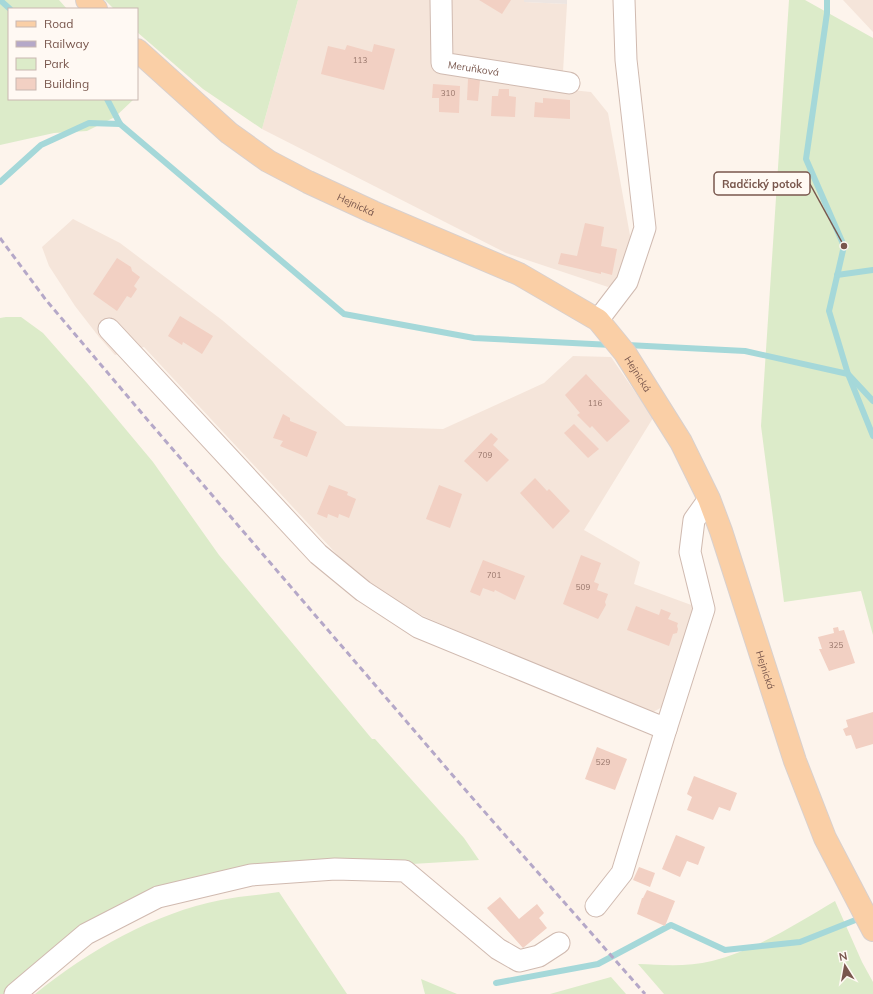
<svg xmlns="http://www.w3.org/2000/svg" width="873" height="994" viewBox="0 0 873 994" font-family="Mulish,sans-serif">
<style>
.residential{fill:#f5e5da}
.industrial{fill:#ede5e1}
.green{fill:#dcebc9}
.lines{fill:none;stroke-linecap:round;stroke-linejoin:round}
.stream{stroke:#a5d8d9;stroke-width:6}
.building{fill:#f2d0c3}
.minor-casing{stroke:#d0bab0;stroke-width:23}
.major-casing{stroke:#d9d0cd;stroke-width:24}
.minor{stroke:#fff;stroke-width:21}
.major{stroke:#facfa6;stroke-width:22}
.rail{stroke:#b5a8c8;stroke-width:3;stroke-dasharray:6 4;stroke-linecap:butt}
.labels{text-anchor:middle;stroke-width:3;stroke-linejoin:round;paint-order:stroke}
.number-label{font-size:8px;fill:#97756a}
.street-label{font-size:10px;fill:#79574d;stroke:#fff9f3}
.leader{fill:none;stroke:#79574d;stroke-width:1.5}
.callout-dot{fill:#79574d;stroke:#fff9f3;stroke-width:1.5}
.callout{fill:#fff9f3;stroke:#79574d;stroke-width:1.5}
.callout-label{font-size:11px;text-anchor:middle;font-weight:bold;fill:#79574d}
</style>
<rect width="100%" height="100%" fill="#fdf4ec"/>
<g class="residential">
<polygon points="298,0 524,0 524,2 567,4 562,89 591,92 608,113 631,241 622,278 608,287 506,253 262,129"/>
<polygon points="843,0 873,0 873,32"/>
<polygon points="73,219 120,243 222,320 346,426 443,429 544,383 573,356 611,357 653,418 584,530 640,562 634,584 694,606 662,707 648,715 414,612 357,576 144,347 115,355 99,337 75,306 49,266 42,247"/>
</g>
<polygon class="industrial" points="524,0 567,0 567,4 524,2"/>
<g class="green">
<polygon points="0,0 59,0 67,9 9,9 9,99 134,99 115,117 87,131 54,133 0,145"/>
<polygon points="105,0 298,0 262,129 203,89 137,32 137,9 114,9"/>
<polygon points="789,0 805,0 873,38 873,635 861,591 784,602 761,426"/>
<polygon points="6,317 21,317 43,333 87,383 153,462 219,555 372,739 375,739 464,838 479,860 395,865 148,897 8,994 0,994 0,318"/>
<path d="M279,892L347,994H35C88,951 154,913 221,900C240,896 260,895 279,892Z"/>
<path d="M835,901L862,962L873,982V994H664L638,964C663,965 688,967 712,961C756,950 796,924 835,901Z"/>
<polygon points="611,977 626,994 550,994"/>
<polygon points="421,979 457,994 425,994"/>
</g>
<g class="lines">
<g class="stream">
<polyline points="0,0 10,9"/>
<polyline points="827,0 827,13 806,159 844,246 829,311 848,374 873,436"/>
<polyline points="107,99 120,124 344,314 474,338 612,345"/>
<polyline points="0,182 41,145 89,123 120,124"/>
<polyline points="837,275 873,270"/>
<polyline points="627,345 745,351 848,374 873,401"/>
<polyline points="496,983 598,964 671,925 725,950 800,942 863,917"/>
</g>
</g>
<g class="building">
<polygon points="479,0 511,0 502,14"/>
<polygon points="374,44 395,49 384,90 321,74 328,46 345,50 347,45 372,52"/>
<polygon points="468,79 480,80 478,101 467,100"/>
<polygon points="433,84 460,86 459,113 439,112 439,98 432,98"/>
<polygon points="499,89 509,89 509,96 516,97 515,117 491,116 492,96 498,96"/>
<polygon points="543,98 570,100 570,119 534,117 535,102 543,103"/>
<polygon points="585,223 604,227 601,246 617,249 612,275 601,272 601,274 558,264 561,253 577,256"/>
<polygon points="117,258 131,267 132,271 140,277 134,286 137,289 131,298 127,296 117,311 93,294"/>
<polygon points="180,316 213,336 202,354 183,342 182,345 168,336"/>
<polygon points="586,374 630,421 607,442 592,426 590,428 577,415 580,413 565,395"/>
<polygon points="283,414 290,418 290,421 317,432 307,457 280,446 283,441 273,438"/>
<polygon points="574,424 599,449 588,458 564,433"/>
<polygon points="491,433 498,439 493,445 509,460 487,482 464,461"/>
<polygon points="535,478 547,491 549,489 570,511 553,529 520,493"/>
<polygon points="329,485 348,492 347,495 356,499 349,518 339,514 338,518 328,514 327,518 317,514"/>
<polygon points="439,485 462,494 450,528 426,519"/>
<polygon points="581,555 601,563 594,582 599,584 597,590 608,594 605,602 606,605 598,619 563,604"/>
<polygon points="483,560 525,576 515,600 495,590 494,592 483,588 480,596 470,592"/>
<polygon points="636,606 659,615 661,609 671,613 668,619 678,623 677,626 678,629 677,633 673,634 669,646 627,630"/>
<polygon points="838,627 839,631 844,630 855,663 829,671 819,649 822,649 818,637 834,633 833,628"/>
<polygon points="873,712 873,744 856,749 851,735 846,736 843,729 848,727 846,720"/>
<polygon points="597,747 627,759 615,790 585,779"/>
<polygon points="694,776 737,793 730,811 719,807 713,820 687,810 692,797 687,794"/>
<polygon points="676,835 705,847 698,865 687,861 680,877 662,869"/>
<polygon points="639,867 655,873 650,887 633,880"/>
<polygon points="647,890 675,901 665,926 637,914 642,898 643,898"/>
<polygon points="500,897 519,919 537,904 544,913 539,918 547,928 523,948 487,908"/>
</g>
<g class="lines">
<defs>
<g id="minor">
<path id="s1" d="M441,0L442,63L569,83"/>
<polyline points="598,320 627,282 645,228 626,60 624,0"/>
<polyline points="109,329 318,554 363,591 418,627 666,729 704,609 690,552 694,520 709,499"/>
<polyline points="596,906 622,873 666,729"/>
<polyline points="15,994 86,934 158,897 251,875 335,869 405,871 498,949 519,961 539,956 559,943"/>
</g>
<g id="major">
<polyline points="87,0 96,9"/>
<path id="s2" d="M137,50L229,133L268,161L308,182L373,212L519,274L598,320L625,353L681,442L709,499L721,531L795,761L825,838L873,930"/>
</g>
</defs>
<use href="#minor" class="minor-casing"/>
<use href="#major" class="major-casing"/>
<use href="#minor" class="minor"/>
<use href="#major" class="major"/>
<polyline class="rail" points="0,238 46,300 151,424 461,785 645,994"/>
</g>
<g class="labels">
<g class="number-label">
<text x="360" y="63">113</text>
<text x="448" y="96">310</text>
<text x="595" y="406">116</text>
<text x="485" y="458">709</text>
<text x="494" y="578">701</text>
<text x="583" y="590">509</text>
<text x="836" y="648">325</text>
<text x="603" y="765">529</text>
</g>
<g class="street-label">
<text dy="4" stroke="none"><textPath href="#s1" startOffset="95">Meruňková</textPath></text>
<text dy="4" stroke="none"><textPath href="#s2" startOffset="270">Hejnická</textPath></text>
<text dy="4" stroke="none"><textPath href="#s2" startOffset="606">Hejnická</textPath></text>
<text dy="4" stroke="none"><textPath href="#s2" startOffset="930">Hejnická</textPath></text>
</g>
</g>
<path class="leader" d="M844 246L810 184"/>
<circle class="callout-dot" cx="844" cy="246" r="4"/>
<rect class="callout" x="714" y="172" width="96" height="23" rx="4"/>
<g class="callout-label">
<text x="762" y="188">Radčický potok</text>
</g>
<rect x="8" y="8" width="130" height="92" fill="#fff9f3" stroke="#c9b8b1"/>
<rect x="16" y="21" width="20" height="6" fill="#facfa6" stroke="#c9b8b1"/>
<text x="44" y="28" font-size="12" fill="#79574d">Road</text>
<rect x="16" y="41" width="20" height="6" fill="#b5a8c8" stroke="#c9b8b1"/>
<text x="44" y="48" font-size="12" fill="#79574d">Railway</text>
<rect x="16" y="58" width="20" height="12" fill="#dcebc9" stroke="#c9b8b1"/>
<text x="44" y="68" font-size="12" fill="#79574d">Park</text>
<rect x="16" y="78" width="20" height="12" fill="#f2d0c3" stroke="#c9b8b1"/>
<text x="44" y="88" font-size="12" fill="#79574d">Building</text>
<g transform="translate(845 966) rotate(349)" stroke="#fff9f3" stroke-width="3" paint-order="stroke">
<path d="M0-3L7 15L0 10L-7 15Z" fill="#79574d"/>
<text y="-6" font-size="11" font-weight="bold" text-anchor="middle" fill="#79574d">N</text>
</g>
</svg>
